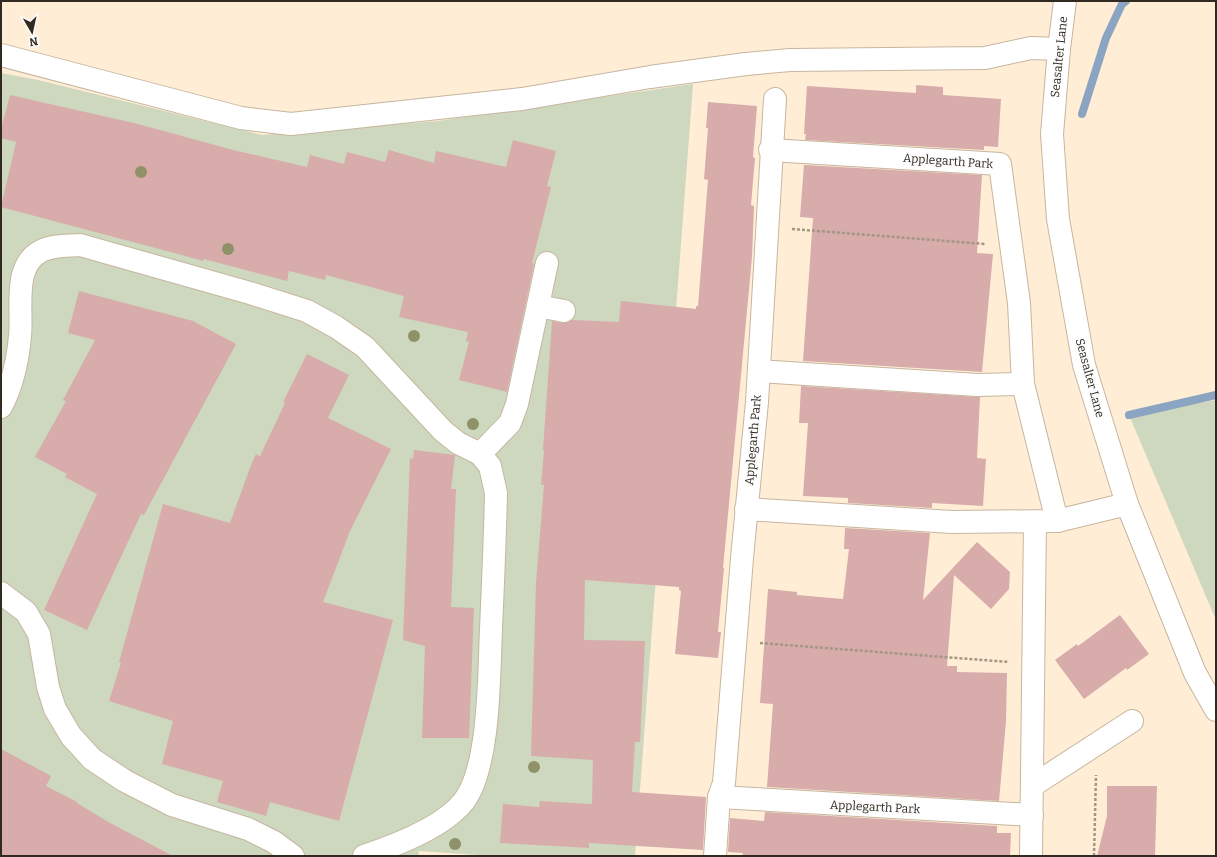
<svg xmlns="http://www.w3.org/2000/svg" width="1217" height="857" viewBox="0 0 1217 857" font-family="Bitter,serif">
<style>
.green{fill:#cdd8be}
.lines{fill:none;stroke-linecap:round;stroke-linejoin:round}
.stream{stroke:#8aa4c1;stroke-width:8}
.building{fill:#d7acaa}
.minor-casing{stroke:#c7b69f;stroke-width:24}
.path{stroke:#a49685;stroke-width:2.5;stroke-dasharray:3 2;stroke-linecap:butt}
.minor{stroke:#fff;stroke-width:22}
.tree{fill:#8f9168}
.labels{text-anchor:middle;stroke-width:4;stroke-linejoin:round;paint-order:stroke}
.street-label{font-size:12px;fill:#312a21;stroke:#fdfdfd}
</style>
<rect width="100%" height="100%" fill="#ffedd5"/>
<g class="green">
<polygon points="1,73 38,80 262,135 438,121 693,84 635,856 494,856 419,851 418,856 1,856"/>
<polygon points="1216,400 1216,620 1129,415"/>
</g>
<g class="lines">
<g class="stream">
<polyline points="1082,114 1106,38 1122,4 1126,1"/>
<polyline points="1129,415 1216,395"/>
</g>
</g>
<g class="building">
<polygon points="916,85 943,87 943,95 1001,99 998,147 984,146 984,150 805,140 806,134 804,134 807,86 916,93"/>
<polygon points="10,95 138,124 233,150 307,167 310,155 344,164 347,152 385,162 389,150 434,163 436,151 506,167 513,140 556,151 547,186 551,187 532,263 534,264 507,392 459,380 469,342 466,341 468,332 399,317 404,296 326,275 325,280 289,271 287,281 204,259 203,261 178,254 1,207 16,142 1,138 1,129"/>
<polygon points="708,102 757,106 753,157 755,158 751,205 754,206 752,257 723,568 724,568 718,632 721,632 718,658 675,654 681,591 679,590 679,587 585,580 584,640 645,641 640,742 635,742 632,792 706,797 703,850 589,843 589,848 500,843 503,804 539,807 540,801 592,804 593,760 531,756 536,583 544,485 541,485 544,451 543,450 552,321 562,323 572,320 619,322 621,301 696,309 696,306 698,306 708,180 704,179 708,128 706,128"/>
<polygon points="804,165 982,175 977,253 993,254 982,372 803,361 813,218 800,217"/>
<polygon points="79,291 193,321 236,344 144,515 141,514 87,630 44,610 97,494 65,477 67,474 35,457 66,401 63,400 95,340 68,333"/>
<polygon points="307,354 349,375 328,418 391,449 350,531 323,602 393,620 339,821 270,802 266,816 217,802 223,781 162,764 173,721 109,701 121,663 119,662 163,504 230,523 251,465 256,454 260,456 285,403 283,402"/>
<polygon points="801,386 980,397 977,458 986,459 983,506 932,503 932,508 848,503 848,498 803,496 808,423 799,423"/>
<polygon points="414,450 455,455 451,489 456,489 451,607 474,608 469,738 422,738 425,646 403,640 410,458 413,459"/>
<polygon points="845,528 930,533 923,600 977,542 1010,572 1009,589 991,609 954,575 947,666 957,666 957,672 1007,673 1006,721 999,801 767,787 773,704 760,703 768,589 797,592 797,595 843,599 849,549 844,549"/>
<polygon points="1120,615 1149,654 1127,670 1126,668 1084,699 1055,660 1077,644 1078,646"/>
<polygon points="1,749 51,776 46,786 77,802 77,803 110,823 173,856 1,856"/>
<polygon points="1107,786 1157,786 1155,856 1097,856 1107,816"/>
<polygon points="765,812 997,826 997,833 1011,833 1010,856 742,856 743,853 728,852 730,818 764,821"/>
</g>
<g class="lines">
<defs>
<g id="minor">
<polyline points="1065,1 1059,49 1052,134 1058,219 1084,365 1127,504 1195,673 1216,710"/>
<polyline points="1,55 241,118 291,124 522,99 650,77 746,64 790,60 985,58 1031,48 1059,49"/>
<polyline points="770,150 1000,164 1019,303 1023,384 1057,521"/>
<polyline points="538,306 564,311"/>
<polyline points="759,371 977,385 1023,384"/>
<path d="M1,407C12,386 18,359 20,336C23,309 12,266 41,251C52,245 68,246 80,245L250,293L307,311L336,327L365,347L443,431L458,443L480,454L490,466L496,493C495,538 493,584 491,629C489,673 490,767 464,801C444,827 394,846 364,856"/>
<polyline points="480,454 510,423 517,404 547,263"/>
<polyline points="746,509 952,522 1057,521 1127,504"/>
<polyline points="1,593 26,612 39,634 48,687 55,709 71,736 92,759 125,781 172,805 248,829 274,842 293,856"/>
<polyline points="1032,786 1132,721"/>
<polyline points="719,797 1032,815"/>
<polyline points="715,856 719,797 724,783 742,558 757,402 775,99"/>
<polyline points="1031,856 1035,522"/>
</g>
</defs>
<use href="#minor" class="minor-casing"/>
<g class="path">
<polyline points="792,229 985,244"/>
<polyline points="760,643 1009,662"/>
<polyline points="1094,856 1096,775"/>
</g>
<use href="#minor" class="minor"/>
</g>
<g class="tree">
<circle cx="141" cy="172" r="6"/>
<circle cx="228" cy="249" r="6"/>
<circle cx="414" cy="336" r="6"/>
<circle cx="473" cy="424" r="6"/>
<circle cx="534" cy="767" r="6"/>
<circle cx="455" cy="844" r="6"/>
</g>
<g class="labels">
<g class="street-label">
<text transform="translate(1059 57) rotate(-84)" y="4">Seasalter Lane</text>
<text transform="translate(948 161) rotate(4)" y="4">Applegarth Park</text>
<text transform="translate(1090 378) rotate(75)" y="4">Seasalter Lane</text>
<text transform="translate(753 440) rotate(-85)" y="4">Applegarth Park</text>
<text transform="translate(875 807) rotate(3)" y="4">Applegarth Park</text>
</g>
</g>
<rect width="1217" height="857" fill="none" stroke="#312a21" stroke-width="4"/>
<g transform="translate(32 32) rotate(171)" stroke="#fdfdfd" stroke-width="3" paint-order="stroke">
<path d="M0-3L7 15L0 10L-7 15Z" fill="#312a21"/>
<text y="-6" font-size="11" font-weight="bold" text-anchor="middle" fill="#312a21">N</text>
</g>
</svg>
